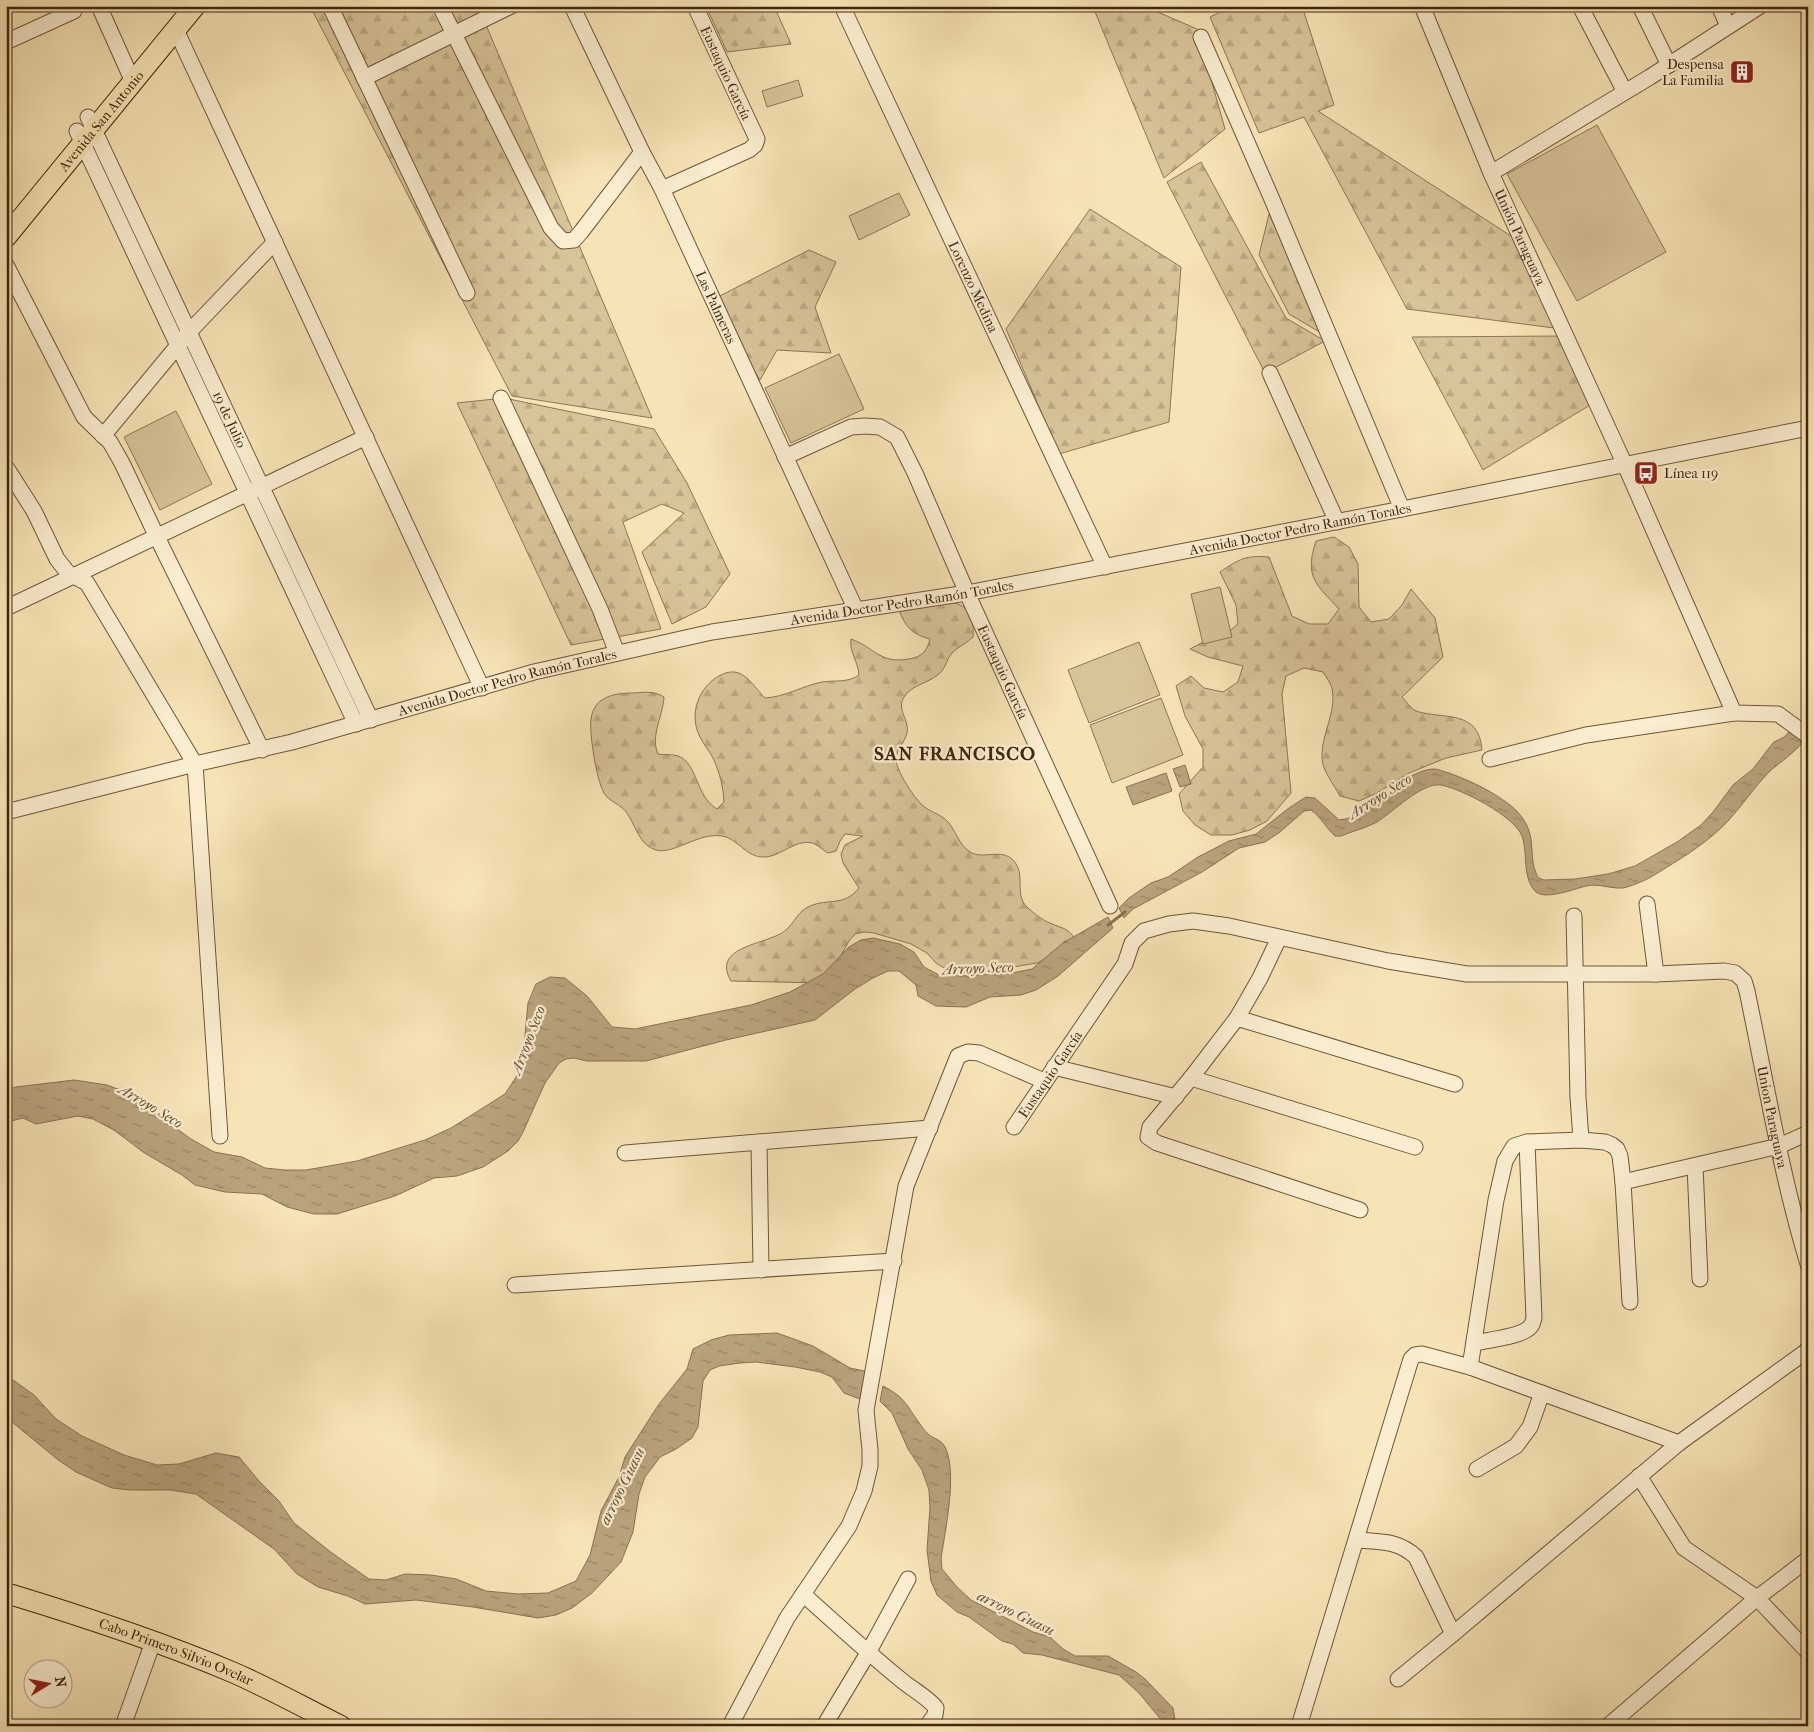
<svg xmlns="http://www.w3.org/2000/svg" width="1814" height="1732" viewBox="0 0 1814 1732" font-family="'IM FELL French Canon',serif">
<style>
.forest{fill:url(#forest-firs);stroke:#8c7554}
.pitch{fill:#d8c499;stroke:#8c7554}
.water{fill:url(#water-ripples);stroke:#897151}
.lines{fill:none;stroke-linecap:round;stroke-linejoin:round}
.stream{stroke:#897151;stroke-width:3}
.minor-casing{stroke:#6e5638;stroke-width:17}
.major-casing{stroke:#40260e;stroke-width:22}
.minor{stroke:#faedd0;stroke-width:15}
.major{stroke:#f7e4b6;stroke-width:20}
.labels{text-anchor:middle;stroke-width:4.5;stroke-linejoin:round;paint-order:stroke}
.poi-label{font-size:14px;fill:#40260e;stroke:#faedd0;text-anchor:end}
.street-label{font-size:14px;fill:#40260e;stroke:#faedd0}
.water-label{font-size:15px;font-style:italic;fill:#644c2f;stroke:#faedd0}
.district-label{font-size:19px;font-weight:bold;letter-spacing:1px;fill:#40260e;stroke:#faedd0}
</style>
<defs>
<pattern id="forest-firs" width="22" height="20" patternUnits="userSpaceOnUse" patternTransform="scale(1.25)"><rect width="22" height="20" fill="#d8c499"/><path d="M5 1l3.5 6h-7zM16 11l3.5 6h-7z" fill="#baa883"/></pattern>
<pattern id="water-ripples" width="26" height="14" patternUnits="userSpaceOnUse" patternTransform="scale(1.25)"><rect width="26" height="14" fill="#b9a37d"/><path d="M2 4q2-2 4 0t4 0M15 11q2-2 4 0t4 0" fill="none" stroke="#988565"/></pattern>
</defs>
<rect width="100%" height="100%" fill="#f7e4b6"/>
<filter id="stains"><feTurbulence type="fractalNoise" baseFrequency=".004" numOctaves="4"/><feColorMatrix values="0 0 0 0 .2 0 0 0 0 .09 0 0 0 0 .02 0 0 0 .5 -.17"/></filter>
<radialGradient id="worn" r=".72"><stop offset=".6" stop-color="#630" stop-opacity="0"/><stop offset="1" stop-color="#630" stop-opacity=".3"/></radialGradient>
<g class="forest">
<polygon points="310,6 478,6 652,418 512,396"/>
<polygon points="706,6 774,6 791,44 727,52"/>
<polygon points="1094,6 1144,6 1197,29 1225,129 1164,178 1093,7"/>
<polygon points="1233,6 1302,6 1334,105 1318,111 1525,245 1562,329 1407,309 1304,117 1259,133 1210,17"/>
<polygon points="1201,162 1286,318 1325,341 1265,373 1167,182"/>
<polygon points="1090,209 1181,267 1169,422 1059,454 1006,329"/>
<polygon points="1269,214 1323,334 1289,314 1259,255"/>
<polygon points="809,250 836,262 815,307 831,353 777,350 760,380 710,301"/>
<polygon points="1564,336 1595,402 1483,470 1412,337"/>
<polygon points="504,398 654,429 687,483 730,574 706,607 672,624 642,552 684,513 662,504 623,522 661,629 571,645 457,403"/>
<path d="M1334,537L1349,547L1358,564L1359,607L1371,622L1389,619L1402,605L1411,589L1435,618L1443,657L1402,697C1406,701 1411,709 1416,711C1442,720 1479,708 1482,750L1446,758L1409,773L1377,793L1359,801L1340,796C1334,785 1322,770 1322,758C1321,734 1337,712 1332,689C1331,683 1326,677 1323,672L1304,668L1286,676L1282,694L1291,793L1267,821L1250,830L1232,835H1211L1195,825L1183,811L1179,794L1203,767V749L1185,716L1176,686L1191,676L1204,688L1223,692L1238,682L1243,666L1208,657L1190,649L1205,641L1224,636L1238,624L1236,605L1220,572C1239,559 1246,555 1269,557L1292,616L1309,624H1328L1339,609C1316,584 1304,577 1316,541Z"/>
<path d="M921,598C950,602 976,598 973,637C967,643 959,646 952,653C947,658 946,667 941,672C931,683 912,684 904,697C896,709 910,721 907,733C905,742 898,748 896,757C894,768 916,802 926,808C933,813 942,815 948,822C956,831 959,845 970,852C983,860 1001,848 1013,860C1027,874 1013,895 1028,908C1035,914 1042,920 1050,923C1066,930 1070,928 1078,945L1037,963L972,974L944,968L936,963L927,953L911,944L874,933L864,932L855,934L849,941L834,968L823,983L731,981C710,945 769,945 786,930C795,922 798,911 810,906C829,898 844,907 859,888L843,863L841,854L845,845L863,836L845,834L840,841L836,851L828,853C823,850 817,844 812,843C796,839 781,856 765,857C746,858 739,839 722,836C699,832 673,855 656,850C639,845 636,826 627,813C621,805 613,803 606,796C597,786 589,733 591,719C594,696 615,693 634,693C646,692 654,691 664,697C663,716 650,736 658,754C664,755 672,754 678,756C698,763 695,796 717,809L724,802C723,786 720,773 713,758C709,750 703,744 699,735C689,713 699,687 719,676C742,663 751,684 765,698C785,697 802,686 822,682C835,680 848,683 859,675C858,661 849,652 851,639C876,648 879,664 909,659C922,657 927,651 930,639C913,635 904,626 899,609Z"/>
</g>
<g class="pitch">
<polygon points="798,80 803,96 767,107 762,91"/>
<polygon points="1597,125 1666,252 1577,301 1507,174"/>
<polygon points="899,193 910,215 859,240 849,216"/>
<polygon points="839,354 864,409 791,443 765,388"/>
<polygon points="176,411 212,484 160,510 124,437"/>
<polygon points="1220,587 1232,637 1203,644 1191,594"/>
<polygon points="1139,642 1160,695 1089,723 1068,670"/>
<polygon points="1161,698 1183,755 1112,783 1090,725"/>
</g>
<g class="water">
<path d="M1789,732L1803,742C1793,754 1780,762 1769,772C1754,787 1742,806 1728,821C1709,841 1687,855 1664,869C1656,874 1647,880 1638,883C1633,885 1628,887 1623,888C1611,889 1598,883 1586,886C1574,889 1544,901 1535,891C1522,877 1528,853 1522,836C1514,816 1462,789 1441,785C1422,782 1393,812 1377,822C1366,828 1353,831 1341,836H1335C1326,828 1321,817 1311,810L1304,811L1280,832L1265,842L1239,848L1202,872L1133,909L1124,918L1119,908L1129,898L1151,883L1168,877L1198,857L1229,841L1256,834L1289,808L1306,797L1315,798L1339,820C1357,818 1368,810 1382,798C1395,787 1416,769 1434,769C1439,769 1444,772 1449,773C1468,780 1486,788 1503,800C1514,807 1523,816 1528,828C1534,842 1530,860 1536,873C1537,877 1540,879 1544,880L1575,879L1608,874L1635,866L1677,842L1701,825L1713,812L1733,785L1753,769L1769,748L1774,742L1784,737Z"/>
<polygon points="1185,765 1191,784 1180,787 1173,769"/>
<polygon points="1166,773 1172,791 1133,805 1126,787"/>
<polygon points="1108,917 1113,928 1058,976 1036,990 1021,995 990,997 966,1007 936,1006 918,996 916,985 899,971 888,971 873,978 855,989 815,1020 726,1040 646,1061 587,1061 574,1058 566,1059 559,1063 545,1083 523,1132 518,1141 508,1151 483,1167 457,1176 434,1178 395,1196 337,1214 314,1214 287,1207 262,1194 225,1192 195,1185 182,1175 143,1152 114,1130 93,1119 78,1116 36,1124 23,1118 11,1121 6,1125 6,1090 16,1087 74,1080 107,1085 128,1093 191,1139 214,1152 242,1157 265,1168 285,1170 306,1170 357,1161 425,1140 451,1128 505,1094 522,1068 528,1003 536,984 550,977 565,978 587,996 612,1027 635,1029 751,1005 790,992 823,974 849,947 861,940 873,938 900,944 914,952 924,967 939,975 961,976 1012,973 1032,969 1063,943"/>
<polygon points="777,1333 813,1346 850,1368 869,1372 865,1401 844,1393 832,1377 820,1372 795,1367 756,1362 740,1363 719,1366 710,1370 703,1381 698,1427 692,1438 676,1449 660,1457 645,1477 639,1494 633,1532 621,1562 592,1593 572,1608 556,1615 538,1618 473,1607 416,1600 365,1604 348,1596 318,1587 297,1574 274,1549 196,1494 171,1490 130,1490 112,1488 76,1472 57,1459 6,1417 6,1375 34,1395 56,1419 82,1436 124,1455 157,1465 179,1464 216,1453 239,1457 259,1481 279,1501 294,1523 332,1553 369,1579 386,1580 405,1574 431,1575 456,1579 486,1591 518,1594 548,1593 576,1581 590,1555 601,1511 619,1477 625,1457 659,1404 687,1369 693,1349 711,1340 729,1335"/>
<path d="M883,1386C906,1398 906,1405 920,1424C922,1427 925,1431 927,1433C933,1439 941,1439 945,1447C958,1473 945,1530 941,1559L942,1569L957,1587L971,1600L1033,1632L1050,1637L1063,1649L1075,1656H1108L1136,1672L1145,1679L1173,1708L1176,1726H1164L1163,1722L1139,1693L1119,1675L1042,1655L1023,1653L1013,1644L1002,1641L969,1617L957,1612L937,1595L931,1581L927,1550L930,1507L929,1490L922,1470L908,1449L892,1413L880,1401Z"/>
</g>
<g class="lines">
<polyline class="stream" points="1108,925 1125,912"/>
<defs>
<g id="minor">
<polyline points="99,6 133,82"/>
<polyline points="330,6 467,293"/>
<polyline points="440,6 551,228 563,241 574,240 581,232 642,152"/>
<path id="s1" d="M572,6L642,152L662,189L856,610"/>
<path id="s2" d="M842,6L1105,567"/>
<path id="s3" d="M1422,6L1491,173L1625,465L1734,713L1778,714L1808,736"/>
<polyline points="1580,6 1625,92"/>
<polyline points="1640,6 1669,65"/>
<polyline points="1719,6 1728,26"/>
<polyline points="176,30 482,688"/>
<polyline points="1201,37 1271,197 1402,509"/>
<polyline points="6,42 74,11"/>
<polyline points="364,78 511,6"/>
<path id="s4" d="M88,117L371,720"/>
<polyline points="77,131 356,724"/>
<polyline points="1491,173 1650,77 1760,6"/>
<polyline points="662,189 749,150 755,145 757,139 695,6"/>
<polyline points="6,265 84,417 110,442 122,463 157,537 262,750"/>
<polyline points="1270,373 1337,522"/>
<polyline points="501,398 600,609 617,653"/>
<polyline points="103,436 189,332 275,242"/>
<path id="s5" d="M785,457L851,427L865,426L880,427L897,437L915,473L967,593L1110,906"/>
<polyline points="6,467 34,511 57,559 68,573 87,583 195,764 220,1136"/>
<polyline points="6,608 366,437"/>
<polyline points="1490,759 1586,735 1734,713"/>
<path id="s6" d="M6,812L195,764L292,742L534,672L712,632L967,593L1402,509L1808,428"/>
<polyline points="1647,904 1656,974"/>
<polyline points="1574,916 1578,1097 1581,1140"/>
<polyline points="1279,938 1260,978 1237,1018 1191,1078 1150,1127 1148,1137 1157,1143 1360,1210"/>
<polyline points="1237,1018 1455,1084"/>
<polyline points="1054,1067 1176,1097"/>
<polyline points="1191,1078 1415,1147"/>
<path id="s7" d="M1014,1127L1125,964L1132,943L1144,931L1169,924L1193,921L1229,926L1388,961L1467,974H1656L1724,971L1735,973L1744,981L1747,991C1766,1082 1781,1175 1808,1264"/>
<polyline points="759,1142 761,1270"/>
<polyline points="625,1153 930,1128"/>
<polyline points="1695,1166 1700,1279"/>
<polyline points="1623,1182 1779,1146 1808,1133"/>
<polyline points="515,1285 894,1261"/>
<path d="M1474,1343C1487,1340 1523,1337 1531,1326C1533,1323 1533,1321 1534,1318L1527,1142L1581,1140L1605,1142L1612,1145L1617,1149L1620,1156L1623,1182L1630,1302"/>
<polyline points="1470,1367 1496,1200 1505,1161 1514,1146 1527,1142"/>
<polyline points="1477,1469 1516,1446 1530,1427 1542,1393"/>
<polyline points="1639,1476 1684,1548 1757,1598 1808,1652"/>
<path d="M1357,1540C1380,1542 1398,1540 1416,1557L1453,1634"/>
<path d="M803,1594C835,1623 867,1652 900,1679C910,1688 929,1698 936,1708L935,1715L927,1726"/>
<polyline points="1398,1679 1453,1634 1679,1443"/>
<polyline points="123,1726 153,1642"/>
<polyline points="730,1726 787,1618 849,1526 864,1491 870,1466 870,1450 866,1410 906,1186 958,1056 968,1052 979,1053 1044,1081"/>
<polyline points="824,1726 868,1653 908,1579"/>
<polyline points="1299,1726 1411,1359 1415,1355 1422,1354 1470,1367 1679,1443 1808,1350"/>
<polyline points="1608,1726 1757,1598 1808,1559"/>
</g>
<g id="major">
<path id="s8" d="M6,237L195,6"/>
<path id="s9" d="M6,1593C82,1616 159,1641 232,1672C269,1688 305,1708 341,1726"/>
</g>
</defs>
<use href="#minor" class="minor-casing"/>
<use href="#major" class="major-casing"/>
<use href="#minor" class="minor"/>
<use href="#major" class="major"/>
</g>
<defs>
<symbol id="building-square" viewBox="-11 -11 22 22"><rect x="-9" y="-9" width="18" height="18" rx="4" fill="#8f2418" stroke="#faedd0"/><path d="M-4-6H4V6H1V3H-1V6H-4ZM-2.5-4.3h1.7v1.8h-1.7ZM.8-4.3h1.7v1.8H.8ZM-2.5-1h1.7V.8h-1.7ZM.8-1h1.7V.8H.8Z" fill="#fff"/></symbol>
<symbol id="bus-square" viewBox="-11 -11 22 22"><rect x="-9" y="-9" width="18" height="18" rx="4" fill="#8f2418" stroke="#faedd0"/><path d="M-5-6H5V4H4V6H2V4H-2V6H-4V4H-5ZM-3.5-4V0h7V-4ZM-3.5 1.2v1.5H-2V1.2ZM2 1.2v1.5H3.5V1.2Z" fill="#fff"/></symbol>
</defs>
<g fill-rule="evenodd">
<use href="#building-square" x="1728" y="58" width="28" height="28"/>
<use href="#bus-square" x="1632" y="459" width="28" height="28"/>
</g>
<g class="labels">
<g class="poi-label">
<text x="1724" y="69">Despensa<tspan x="1724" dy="16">La Familia</tspan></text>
<text x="1664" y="478" text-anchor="start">Línea 119</text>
</g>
<g class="street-label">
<text transform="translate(726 73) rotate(65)" y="5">Eustaquio García</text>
<text dy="5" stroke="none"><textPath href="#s8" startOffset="150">Avenida San Antonio</textPath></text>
<text dy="5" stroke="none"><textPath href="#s3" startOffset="251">Unión Paraguaya</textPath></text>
<text dy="5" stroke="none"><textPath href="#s2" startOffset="310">Lorenzo Medina</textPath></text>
<text dy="5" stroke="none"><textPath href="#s1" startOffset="334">Las Palmeras</textPath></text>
<text dy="5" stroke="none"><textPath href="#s4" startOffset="334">19 de Julio</textPath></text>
<text dy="5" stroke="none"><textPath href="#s6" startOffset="1326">Avenida Doctor Pedro Ramón Torales</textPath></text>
<text dy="5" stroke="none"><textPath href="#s6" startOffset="921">Avenida Doctor Pedro Ramón Torales</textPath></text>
<text dy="5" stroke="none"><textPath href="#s5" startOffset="379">Eustaquio García</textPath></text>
<text dy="5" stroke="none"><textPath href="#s6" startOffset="518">Avenida Doctor Pedro Ramón Torales</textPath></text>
<text dy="5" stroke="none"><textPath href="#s7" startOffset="64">Eustaquio García</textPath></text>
<text dy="5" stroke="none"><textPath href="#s7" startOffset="985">Union Paraguaya</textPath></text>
<text dy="5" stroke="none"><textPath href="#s9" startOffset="180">Cabo Primero Silvio Ovelar</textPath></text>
</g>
<g class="water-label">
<text transform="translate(1380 796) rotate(-32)" y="5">Arroyo Seco</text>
<text transform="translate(978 968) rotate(-2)" y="5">Arroyo Seco</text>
<text transform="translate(528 1040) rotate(-69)" y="5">Arroyo Seco</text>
<text transform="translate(151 1106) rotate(31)" y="5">Arroyo Seco</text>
<text transform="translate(622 1486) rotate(-64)" y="5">arroyo Guasu</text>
<text transform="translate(1016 1613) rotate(26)" y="5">arroyo Guasu</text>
</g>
<g class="district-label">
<text x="955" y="760">SAN FRANCISCO</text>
</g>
</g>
<rect width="1814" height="1732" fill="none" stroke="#f7e4b6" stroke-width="25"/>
<rect x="8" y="8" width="1799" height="1717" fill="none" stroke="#40260e" stroke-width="2.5"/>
<rect x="12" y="12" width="1789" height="1707" fill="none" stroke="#40260e"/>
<g transform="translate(48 1684) rotate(80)"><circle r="24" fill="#faedd0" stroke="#b09d82"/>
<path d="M0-4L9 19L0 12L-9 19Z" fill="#8f2418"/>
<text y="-8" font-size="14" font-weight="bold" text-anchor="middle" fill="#40260e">N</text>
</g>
<rect width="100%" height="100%" filter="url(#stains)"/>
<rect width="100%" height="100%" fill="url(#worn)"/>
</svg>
